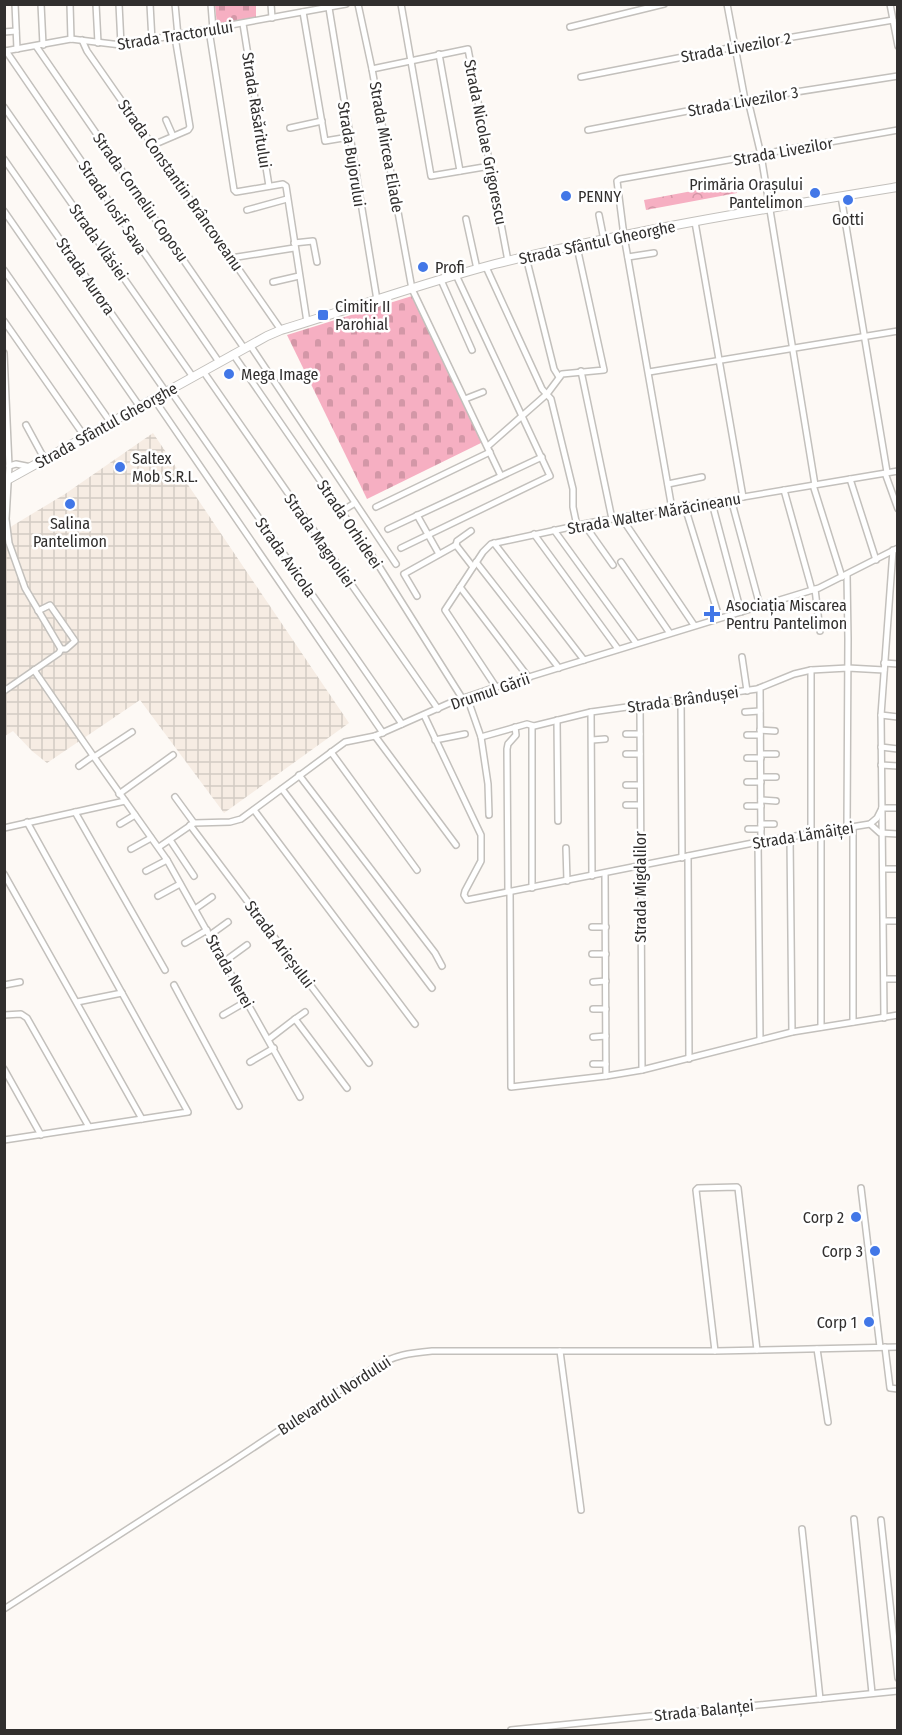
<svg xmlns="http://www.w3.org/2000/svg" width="902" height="1735" viewBox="0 0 902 1735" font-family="'Fira Sans Condensed',sans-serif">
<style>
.industrial{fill:url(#industrial-grid)}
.cemetery{fill:url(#cemetery-stones)}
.park{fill:url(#park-crowns)}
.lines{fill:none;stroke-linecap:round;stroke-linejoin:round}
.street-casing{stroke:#c3c0bc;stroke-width:8}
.secondary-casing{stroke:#c3c0bc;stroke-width:10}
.street{stroke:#fff;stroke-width:5}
.secondary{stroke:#fff;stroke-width:8}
.poi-dot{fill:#4277e7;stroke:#fff;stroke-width:2}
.labels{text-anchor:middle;stroke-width:5;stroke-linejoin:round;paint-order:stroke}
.street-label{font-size:16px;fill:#312f2e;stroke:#fff}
.poi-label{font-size:16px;fill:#312f2e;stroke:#fff;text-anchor:start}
</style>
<defs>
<pattern id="industrial-grid" width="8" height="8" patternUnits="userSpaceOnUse" patternTransform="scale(1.5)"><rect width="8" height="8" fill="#f6ece3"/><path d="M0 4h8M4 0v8" fill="none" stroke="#d3cbc3"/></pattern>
<pattern id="cemetery-stones" width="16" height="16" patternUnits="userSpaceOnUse" patternTransform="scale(1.5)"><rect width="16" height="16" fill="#f6afc2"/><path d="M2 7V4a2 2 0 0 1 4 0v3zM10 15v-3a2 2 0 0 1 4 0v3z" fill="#d397a7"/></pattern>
<pattern id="park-crowns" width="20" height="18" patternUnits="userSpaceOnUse" patternTransform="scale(1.5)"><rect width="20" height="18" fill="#f6afc2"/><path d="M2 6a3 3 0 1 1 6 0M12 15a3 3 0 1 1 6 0" fill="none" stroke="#d397a7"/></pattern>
</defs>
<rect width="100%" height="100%" fill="#fdf9f5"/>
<polygon class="industrial" points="153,433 349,723 224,813 140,700 47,763 32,751 13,731 5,736 4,534 12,526 65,494"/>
<g class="cemetery">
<polygon points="215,5 256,5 256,17 217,25"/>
<polygon points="412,296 483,442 367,499 287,335"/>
</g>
<polygon class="park" points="735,183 737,193 646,210 644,200"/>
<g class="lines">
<defs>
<g id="street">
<polyline points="15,4 17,49"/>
<polyline points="41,4 43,45"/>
<polyline points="70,4 71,39"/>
<polyline points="96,4 98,43"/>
<polyline points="119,4 121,45"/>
<polyline points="150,4 152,41"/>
<polyline points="175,4 178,36"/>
<polyline points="211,4 213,30"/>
<polyline points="271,4 272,18"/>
<polyline points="358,4 372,69 412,289 501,476"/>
<polyline points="401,4 431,176 490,166"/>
<polyline points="727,4 745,100"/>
<polyline points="890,4 898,46"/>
<polyline points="329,8 377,300"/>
<polyline points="303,12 325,141 349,137"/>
<polyline points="243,24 269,186"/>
<polyline points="570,27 664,4"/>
<polyline points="209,30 234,190 236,192 283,184 286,186 307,322"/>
<polyline points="4,32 16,31"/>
<polyline points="82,40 87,51 281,330"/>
<polyline points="36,46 244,348"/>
<polyline points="5,51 71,39 121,45 346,4"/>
<polyline points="6,51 219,362"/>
<polyline points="439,54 460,171"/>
<polyline points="372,69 468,49 508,261"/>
<polyline points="581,77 734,47 893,20"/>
<polyline points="748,100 761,155 815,485"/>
<polyline points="4,107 193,377"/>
<polyline points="166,120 173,136"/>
<polyline points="290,128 322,121"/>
<polyline points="588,130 745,100 898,76"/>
<polyline points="153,145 188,130 190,127 175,37"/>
<polyline points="4,159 166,392"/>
<polyline points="841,196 887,472"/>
<polyline points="247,210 287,199"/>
<polyline points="4,211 140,407"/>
<polyline points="599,215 604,240"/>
<polyline points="466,219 477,269"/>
<polyline points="695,222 743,497"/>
<polyline points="294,243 313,241 317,262"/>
<polyline points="526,257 554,369 559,377"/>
<polyline points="628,257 654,253"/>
<polyline points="231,258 294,248"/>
<polyline points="486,267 542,389 551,399 573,489 573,507 577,526"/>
<polyline points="4,270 111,423"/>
<polyline points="441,280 472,350"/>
<polyline points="273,282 299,276"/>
<polyline points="4,321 85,437"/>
<polyline points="250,345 396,564"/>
<polyline points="4,353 9,466 6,519 9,543 25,588 61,649 59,653 4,691"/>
<polyline points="233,354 377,563 462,698"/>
<polyline points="203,371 438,709"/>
<polyline points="581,371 612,519"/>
<polyline points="649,372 898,331"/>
<polyline points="170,390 402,724"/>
<polyline points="154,399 383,733"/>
<polyline points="465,399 483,392"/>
<polyline points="26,425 45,460"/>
<polyline points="488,446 547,394 562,374 604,370 577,247"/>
<polyline points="9,466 16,464 31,467"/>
<polyline points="885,473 898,509"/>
<polyline points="850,479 876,560"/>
<polyline points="668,484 702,477"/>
<polyline points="813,485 842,577"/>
<polyline points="784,490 812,590"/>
<polyline points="731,499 760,606"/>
<polyline points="712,503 741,612"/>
<polyline points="376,507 490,452"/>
<polyline points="685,507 719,617"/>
<polyline points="672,509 624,236 617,181 620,179 898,130"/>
<polyline points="342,511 355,503"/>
<polyline points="417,515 439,554"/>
<polyline points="621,517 694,625"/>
<polyline points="584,524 613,565"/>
<polyline points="388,529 542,457"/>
<polyline points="554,530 636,643"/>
<polyline points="534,534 618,649"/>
<polyline points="494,543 584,660"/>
<polyline points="456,545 457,541 471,531"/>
<polyline points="401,548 550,476 456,275"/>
<polyline points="476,562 559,668"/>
<polyline points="621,562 669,632"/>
<polyline points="847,575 848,639 847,828"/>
<polyline points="460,587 529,678"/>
<polyline points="815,589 820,631"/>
<polyline points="417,596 404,574 456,545 473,567"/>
<polyline points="38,611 50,605 75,641 66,649 61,649"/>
<polyline points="742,657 747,691"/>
<polyline points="884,663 898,664"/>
<polyline points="34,670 94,757 167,860 300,1097"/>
<polyline points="811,670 811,835"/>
<polyline points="496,687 445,610 483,552 491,544 594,522 898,471"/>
<polyline points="760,688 761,842"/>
<polyline points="467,697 481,737 488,784 489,815"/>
<polyline points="681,700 682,858"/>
<polyline points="640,705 642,1070"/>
<polyline points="591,712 592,876"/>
<polyline points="745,712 760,711"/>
<polyline points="424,715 481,835 481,861 465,891 464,895 467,900 758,842 870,824 877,818 882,808"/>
<polyline points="881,715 898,717"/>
<polyline points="557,720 558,821"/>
<polyline points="532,726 532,888"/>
<polyline points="760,730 775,731"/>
<polyline points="626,734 640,734"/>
<polyline points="747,735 760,735"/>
<polyline points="375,736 456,845"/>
<polyline points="481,737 527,724 534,726 591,712 757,689 794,674 811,670 848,668 884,670"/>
<polyline points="435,740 465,734"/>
<polyline points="592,740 605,739"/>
<polyline points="881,747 898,749"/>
<polyline points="331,752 417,870"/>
<polyline points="626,754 640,754"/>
<polyline points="761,754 776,754"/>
<polyline points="94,757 132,732"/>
<polyline points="747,758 761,758"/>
<polyline points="881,765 898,766"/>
<polyline points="79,766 93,756"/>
<polyline points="299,775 435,953 442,966"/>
<polyline points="761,777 776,777"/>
<polyline points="747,782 761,782"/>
<polyline points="626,785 640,785"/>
<polyline points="282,789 432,988"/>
<polyline points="119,794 173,755"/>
<polyline points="175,797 194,823"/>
<polyline points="761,800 776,801"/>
<polyline points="626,805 640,805"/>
<polyline points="747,806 761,806"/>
<polyline points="882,808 898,808"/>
<polyline points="254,810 415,1024"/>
<polyline points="75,812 165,970"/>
<polyline points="120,824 135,815"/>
<polyline points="761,824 774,824"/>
<polyline points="870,824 880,833 898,834"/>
<polyline points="190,825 369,1063"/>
<polyline points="853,827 853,1022"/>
<polyline points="4,828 125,801"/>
<polyline points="748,829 761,829"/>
<polyline points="821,833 821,1027"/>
<polyline points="790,837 792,1032"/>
<polyline points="170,840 194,876"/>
<polyline points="758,842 760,1040"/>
<polyline points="159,847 194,823 230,822 241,819 345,742 375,736 452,702 496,687 819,588 898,548"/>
<polyline points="566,848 567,881"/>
<polyline points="131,849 151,838"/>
<polyline points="688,856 689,1059"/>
<polyline points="883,869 898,869"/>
<polyline points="146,871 167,860"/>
<polyline points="605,873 606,1076"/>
<polyline points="4,874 142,1119"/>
<polyline points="510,891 511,1087 606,1076 642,1070 792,1032 898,1015"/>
<polyline points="508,892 507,749 508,744 516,735 515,727"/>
<polyline points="158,896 180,884"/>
<polyline points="195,909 212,897"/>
<polyline points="884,921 898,921"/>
<polyline points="592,927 606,927"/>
<polyline points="210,935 228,922"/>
<polyline points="185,943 207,930"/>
<polyline points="592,954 606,954"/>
<polyline points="225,961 247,945"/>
<polyline points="884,979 898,979"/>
<polyline points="593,982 606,981"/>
<polyline points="4,985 20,982"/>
<polyline points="174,985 239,1106"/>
<polyline points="77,1002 122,993"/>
<polyline points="593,1009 606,1009"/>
<polyline points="4,1015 21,1014 27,1018 89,1127"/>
<polyline points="223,1015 247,1001"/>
<polyline points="884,1018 881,715 893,550"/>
<polyline points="295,1019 305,1012"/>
<polyline points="593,1037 606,1036"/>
<polyline points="269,1039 295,1019 347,1088"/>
<polyline points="250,1062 274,1048"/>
<polyline points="593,1064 606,1064"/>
<polyline points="4,1069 41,1135"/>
<polyline points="4,1140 188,1112 27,822"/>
<polyline points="861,1188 880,1347"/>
<polyline points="885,1347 890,1388 898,1389"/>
<polyline points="817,1349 828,1422"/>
<polyline points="560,1351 581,1510"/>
<polyline points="715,1351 696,1190 698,1188 737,1187 738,1188 757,1350"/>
<polyline points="854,1519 872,1693"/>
<polyline points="881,1520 898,1678"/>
<polyline points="802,1529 820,1699"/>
<path d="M4,1609L230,1463L375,1367C394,1355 410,1353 432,1351H715L898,1347"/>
<polyline points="511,1730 898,1691"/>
</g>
<path id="secondary" d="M9,479L267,336L281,330C353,308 423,283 495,264C627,231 763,209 898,187"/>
</defs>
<use href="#street" class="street-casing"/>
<use href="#secondary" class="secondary-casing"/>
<use href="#street" class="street"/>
<use href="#secondary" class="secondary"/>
</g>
<g class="poi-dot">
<circle cx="815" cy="193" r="6"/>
<circle cx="566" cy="196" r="6"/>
<circle cx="848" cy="200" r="6"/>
<circle cx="423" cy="267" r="6"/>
<rect x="317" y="309" width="12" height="12" rx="3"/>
<circle cx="229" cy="374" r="6"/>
<circle cx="120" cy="467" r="6"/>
<circle cx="70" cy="504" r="6"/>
<path d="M709 605h6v6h6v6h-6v6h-6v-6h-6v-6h6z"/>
<circle cx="856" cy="1217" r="6"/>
<circle cx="875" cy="1251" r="6"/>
<circle cx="869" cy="1322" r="6"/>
</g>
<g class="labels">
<g class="street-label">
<text transform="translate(175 35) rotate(-9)" y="6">Strada Tractorului</text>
<text transform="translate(736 47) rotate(-10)" y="6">Strada Livezilor 2</text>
<text transform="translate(743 101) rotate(-10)" y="6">Strada Livezilor 3</text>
<text transform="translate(257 110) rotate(81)" y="6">Strada Răsăritului</text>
<text transform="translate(486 142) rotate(79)" y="6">Strada Nicolae Grigorescu</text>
<text transform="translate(387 147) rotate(80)" y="6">Strada Mircea Eliade</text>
<text transform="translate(783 151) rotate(-10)" y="6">Strada Livezilor</text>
<text transform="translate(352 154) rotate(81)" y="6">Strada Bujorului</text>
<text transform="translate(181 185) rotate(55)" y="6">Strada Constantin Brâncoveanu</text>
<text transform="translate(141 197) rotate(55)" y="6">Strada Corneliu Coposu</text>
<text transform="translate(113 207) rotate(56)" y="6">Strada Iosif Sava</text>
<text transform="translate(99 242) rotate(55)" y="6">Strada Vlăsiei</text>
<text transform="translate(597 242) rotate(-12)" y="6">Strada Sfântul Gheorghe</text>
<text transform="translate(86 276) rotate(55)" y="6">Strada Aurora</text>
<text transform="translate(106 425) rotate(-29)" y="6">Strada Sfântul Gheorghe</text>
<text transform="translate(654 513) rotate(-10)" y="6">Strada Walter Mărăcineanu</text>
<text transform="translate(350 524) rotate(56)" y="6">Strada Orhideei</text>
<text transform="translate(320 540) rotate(55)" y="6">Strada Magnoliei</text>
<text transform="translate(286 557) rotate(55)" y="6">Strada Avicola</text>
<text transform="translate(490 691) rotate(-19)" y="6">Drumul Gării</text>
<text transform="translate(683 699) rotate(-8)" y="6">Strada Brândușei</text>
<text transform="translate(803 835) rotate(-9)" y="6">Strada Lămâiței</text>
<text transform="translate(640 887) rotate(-90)" y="6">Strada Migdalilor</text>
<text transform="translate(280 944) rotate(53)" y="6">Strada Arieșului</text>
<text transform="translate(230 971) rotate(61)" y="6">Strada Nerei</text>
<text transform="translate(334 1395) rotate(-33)" y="6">Bulevardul Nordului</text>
<text transform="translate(704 1710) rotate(-6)" y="6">Strada Balanței</text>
</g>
<g class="poi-label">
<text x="803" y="190" text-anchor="end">Primăria Orașului<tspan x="803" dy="18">Pantelimon</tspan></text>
<text x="578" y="202">PENNY</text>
<text x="848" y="225" text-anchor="middle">Gotti</text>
<text x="435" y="273">Profi</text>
<text x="335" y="312">Cimitir II<tspan x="335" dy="18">Parohial</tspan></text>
<text x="241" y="380">Mega Image</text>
<text x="132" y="464">Saltex<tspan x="132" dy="18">Mob S.R.L.</tspan></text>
<text x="70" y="529" text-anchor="middle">Salina<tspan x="70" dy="18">Pantelimon</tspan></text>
<text x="726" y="611">Asociația Miscarea<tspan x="726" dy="18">Pentru Pantelimon</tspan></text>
<text x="844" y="1223" text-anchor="end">Corp 2</text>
<text x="863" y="1257" text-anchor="end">Corp 3</text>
<text x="857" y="1328" text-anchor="end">Corp 1</text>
</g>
</g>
<rect width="902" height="1735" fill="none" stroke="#312f2e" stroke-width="12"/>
</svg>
